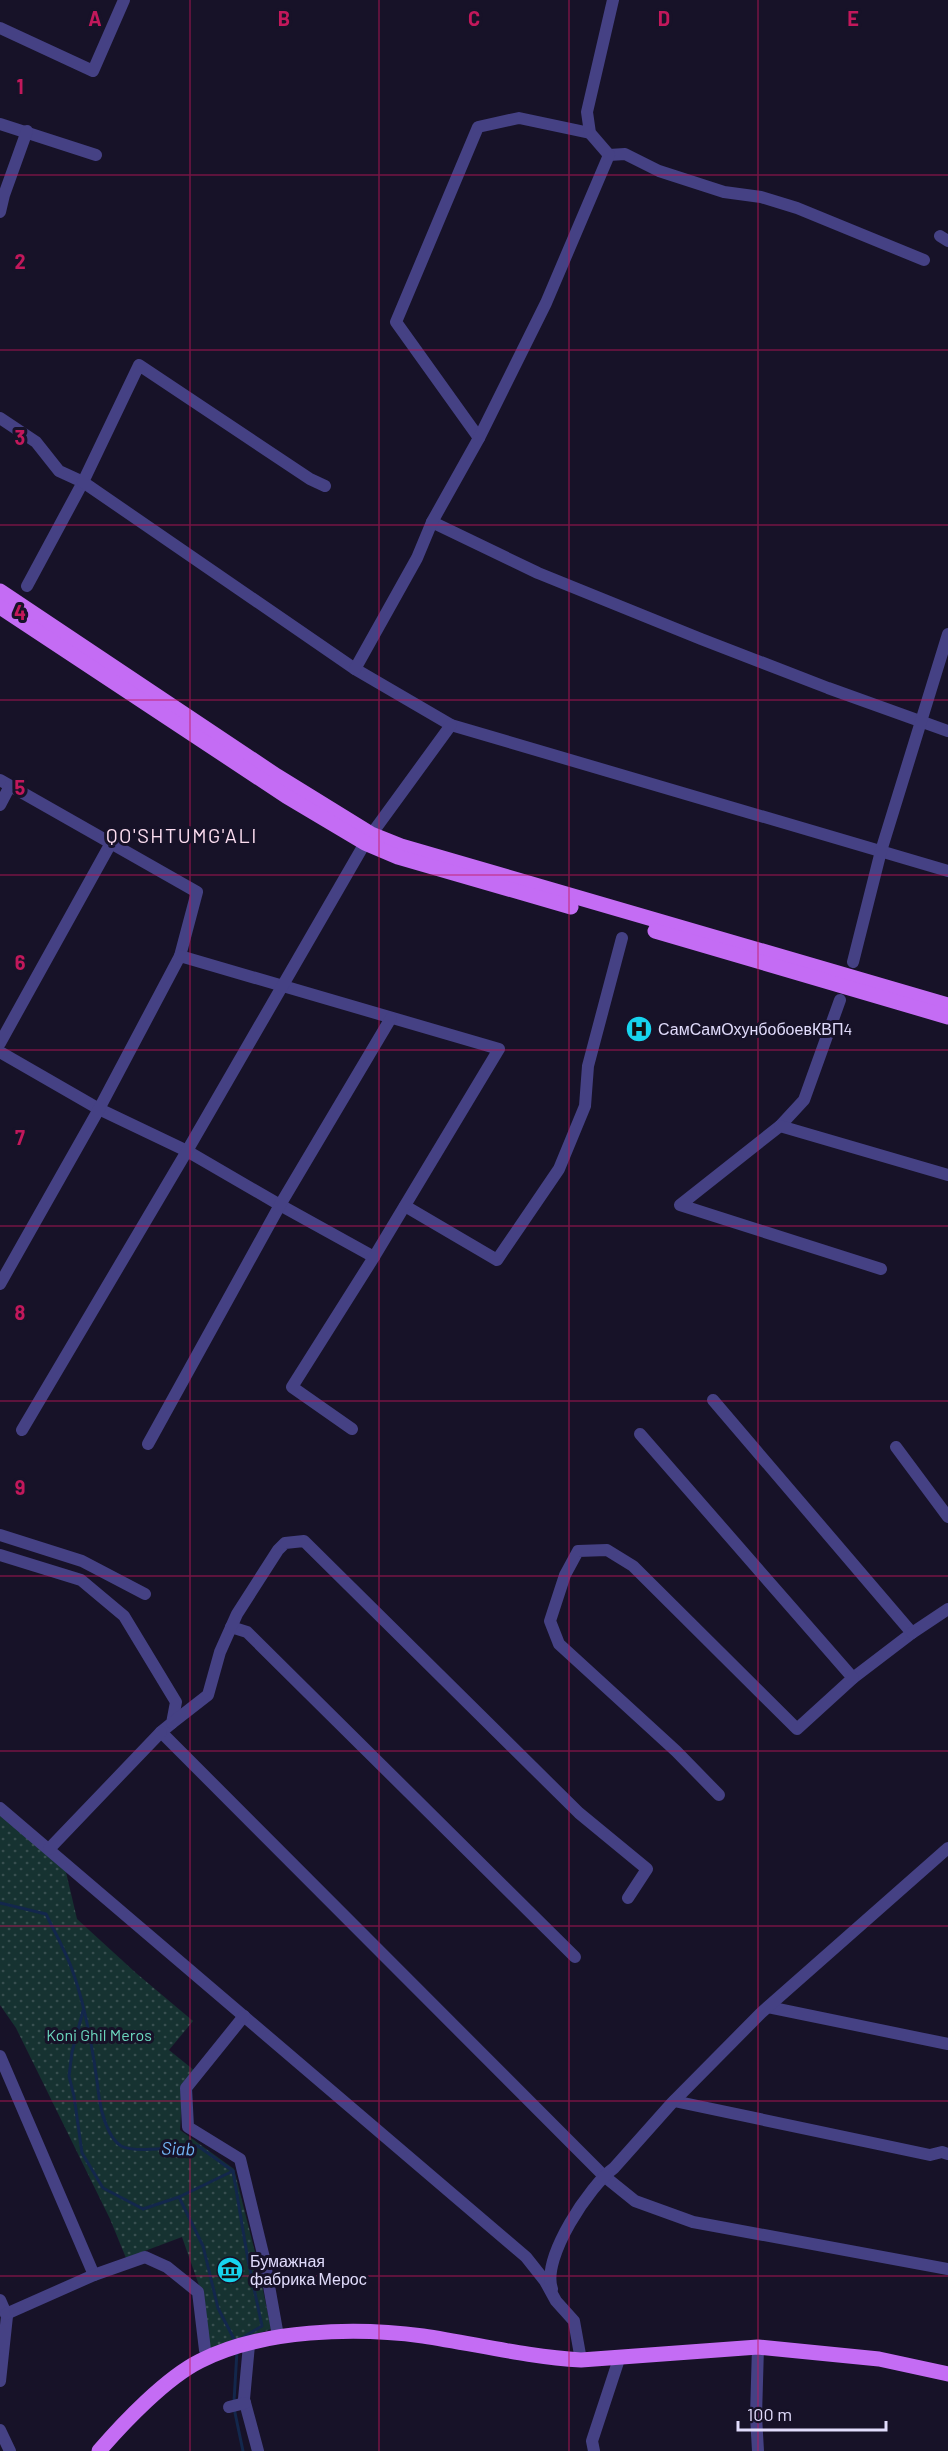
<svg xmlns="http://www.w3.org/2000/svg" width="948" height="2451" viewBox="0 0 948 2451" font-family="Barlow,sans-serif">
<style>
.grass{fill:url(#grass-dots)}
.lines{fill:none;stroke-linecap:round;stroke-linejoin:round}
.stream{stroke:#13274c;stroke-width:3}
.minor{stroke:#454184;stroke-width:12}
.major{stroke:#c46cf4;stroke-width:15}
.grid{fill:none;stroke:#c2185b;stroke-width:1.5;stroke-opacity:0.55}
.labels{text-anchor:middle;stroke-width:6;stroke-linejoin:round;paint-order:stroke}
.poi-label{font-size:16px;fill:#e1dcfc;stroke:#171228;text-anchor:start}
.park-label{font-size:16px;fill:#6cd8bf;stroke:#171228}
.water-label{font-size:18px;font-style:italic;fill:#72b5f5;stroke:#171228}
.quarter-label{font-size:20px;letter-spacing:1.5px;fill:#fddef1;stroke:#171228}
.grid-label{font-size:20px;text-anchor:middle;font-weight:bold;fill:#c2185b;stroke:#171228;stroke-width:6;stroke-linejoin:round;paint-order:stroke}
</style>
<defs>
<pattern id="grass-dots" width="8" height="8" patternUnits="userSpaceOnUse" patternTransform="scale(1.5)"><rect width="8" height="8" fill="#163231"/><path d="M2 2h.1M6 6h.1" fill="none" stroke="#384f50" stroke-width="1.8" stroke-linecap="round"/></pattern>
</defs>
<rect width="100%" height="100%" fill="#171228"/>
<polygon class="grass" points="0,1814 65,1868 77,1919 136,1973 193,2021 169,2050 195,2071 183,2087 180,2130 234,2169 257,2260 271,2329 210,2351 201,2291 182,2237 126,2258 110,2219 16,2028 0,2005"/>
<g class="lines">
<g class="stream">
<path d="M0,1903L46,1914C55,1933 66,1952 73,1972C87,2012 94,2055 99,2097C101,2112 108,2138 121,2146C137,2154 178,2146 198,2146L233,2171L179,2197L203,2246L218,2308L235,2341"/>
<polyline points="83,2011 72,2052 69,2076 74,2096 82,2153 103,2188 143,2209 179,2197"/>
<polyline points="233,2171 248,2260 262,2326 242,2338"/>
<polyline points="234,2401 237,2351"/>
<polyline points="234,2408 243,2451"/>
</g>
<g class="minor">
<polyline points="0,28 93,71 124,0"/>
<polyline points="0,124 96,155"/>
<polyline points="609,155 625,154 659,171 724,192 761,197 797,208 924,260"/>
<polyline points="0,212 4,195 27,131"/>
<polyline points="940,236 948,241"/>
<polyline points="0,418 36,442 59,471 83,482 27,586"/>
<polyline points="479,438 396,322 478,127 519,118 590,133"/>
<polyline points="325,486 310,479 139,365 83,482 355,669 451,725 948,871"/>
<polyline points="432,522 538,573 701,639 828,688 948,731"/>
<polyline points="355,669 417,558 432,522 479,438 546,303 609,155 590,133 587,112 613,0"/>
<polyline points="0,780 197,892 180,956"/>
<polyline points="0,805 10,786"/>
<polyline points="853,962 881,851 948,634"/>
<polyline points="840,1000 804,1100 780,1126 680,1205 881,1269"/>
<polyline points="0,1043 111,843"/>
<polyline points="0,1052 99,1109 187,1151 280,1205 374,1257"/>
<polyline points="780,1126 948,1175"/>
<polyline points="405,1206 497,1260 559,1169 585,1106 588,1066 622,938"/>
<polyline points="0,1284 99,1109 180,956 499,1049 374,1257 292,1387 352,1429"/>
<polyline points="713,1400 912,1633 853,1678"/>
<polyline points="22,1430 187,1151 365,843 451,725"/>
<polyline points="640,1434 853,1678 797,1729 633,1566 607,1550 578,1551 565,1575 550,1621 559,1644 676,1751 719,1795"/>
<polyline points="148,1444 280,1205 391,1018"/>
<polyline points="896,1447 948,1517"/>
<polyline points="0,1535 82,1561 145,1594"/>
<polyline points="0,1555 81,1580 124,1616 176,1702 172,1723 161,1732 604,2176 635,2201 693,2222 948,2269"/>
<polyline points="231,1627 247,1632 575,1957"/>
<polyline points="912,1633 948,1609"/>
<polyline points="172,1723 208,1695 220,1652 237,1614 278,1550 285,1543 304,1541 579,1813 647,1869 628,1898"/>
<polyline points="0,1808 526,2257 545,2281 556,2301 574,2321 581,2360"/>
<polyline points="49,1849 161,1732"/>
<polyline points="768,2007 948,2044"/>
<polyline points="244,2016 186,2088 188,2127 240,2159 264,2258 278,2336"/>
<polyline points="0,2056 94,2275"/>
<polyline points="674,2101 930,2155 942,2152 948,2154"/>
<path d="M552,2289C541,2258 590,2185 614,2168L671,2104L761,2013L948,1848"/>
<polyline points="0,2300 7,2316 0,2381"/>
<polyline points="6,2314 94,2275 145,2257 167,2267 198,2292 205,2350 210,2357"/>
<polyline points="249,2345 244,2399 258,2451"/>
<polyline points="758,2347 756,2416 758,2451"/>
<polyline points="229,2407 245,2403"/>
<polyline points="0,2430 10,2451"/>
<polyline points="594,2451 592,2441 620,2356"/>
</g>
<g class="major">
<polyline points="0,591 277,776 371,834 401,846 948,1005"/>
<polyline points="0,607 286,796 365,843 398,857 571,907"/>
<polyline points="655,931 948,1017"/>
<path d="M99,2451C124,2422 166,2378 200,2361C262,2329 356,2327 423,2336C476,2344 528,2357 581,2360L758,2347L879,2359L948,2374"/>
</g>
</g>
<path class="grid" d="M190,0V2451M379,0V2451M569,0V2451M758,0V2451M0,175H948M0,350H948M0,525H948M0,700H948M0,875H948M0,1050H948M0,1226H948M0,1401H948M0,1576H948M0,1751H948M0,1926H948M0,2101H948M0,2276H948"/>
<defs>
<symbol id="hospital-disc" viewBox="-11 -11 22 22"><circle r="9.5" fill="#17d4ee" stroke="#171228"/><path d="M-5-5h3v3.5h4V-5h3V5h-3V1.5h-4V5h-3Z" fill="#111"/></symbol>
<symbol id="museum-disc" viewBox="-11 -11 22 22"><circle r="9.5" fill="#17d4ee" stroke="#171228"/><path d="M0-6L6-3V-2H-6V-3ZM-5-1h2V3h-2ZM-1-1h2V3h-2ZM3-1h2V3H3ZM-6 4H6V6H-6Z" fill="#111"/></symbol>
</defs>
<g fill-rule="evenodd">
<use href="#hospital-disc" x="624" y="1014" width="30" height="30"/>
<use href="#museum-disc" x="215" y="2255" width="30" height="30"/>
</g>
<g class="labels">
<g class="poi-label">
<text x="658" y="1035">СамСамОхунбобоевКВП4</text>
<text x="250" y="2267">Бумажная<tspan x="250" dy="18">фабрика Мерос</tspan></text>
</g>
<g class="park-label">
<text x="99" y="2041">Koni Ghil Meros</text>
</g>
<g class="water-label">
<text transform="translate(178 2149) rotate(2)" y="6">Siab</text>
</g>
<g class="quarter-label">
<text x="182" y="843">QO'SHTUMG'ALI</text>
</g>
</g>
<g class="grid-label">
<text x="95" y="26">A</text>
<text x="284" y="26">B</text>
<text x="474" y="26">C</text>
<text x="664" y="26">D</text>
<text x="853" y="26">E</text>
<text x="20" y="94">1</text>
<text x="20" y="269">2</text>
<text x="20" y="445">3</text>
<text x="20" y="620">4</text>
<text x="20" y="795">5</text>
<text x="20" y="970">6</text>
<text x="20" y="1145">7</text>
<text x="20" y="1320">8</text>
<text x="20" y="1495">9</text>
</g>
<path d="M738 2421v9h148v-9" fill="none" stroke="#e1dcfc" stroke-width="3"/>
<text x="747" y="2421" font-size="18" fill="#e1dcfc" stroke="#171228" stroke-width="4.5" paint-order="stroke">100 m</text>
</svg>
